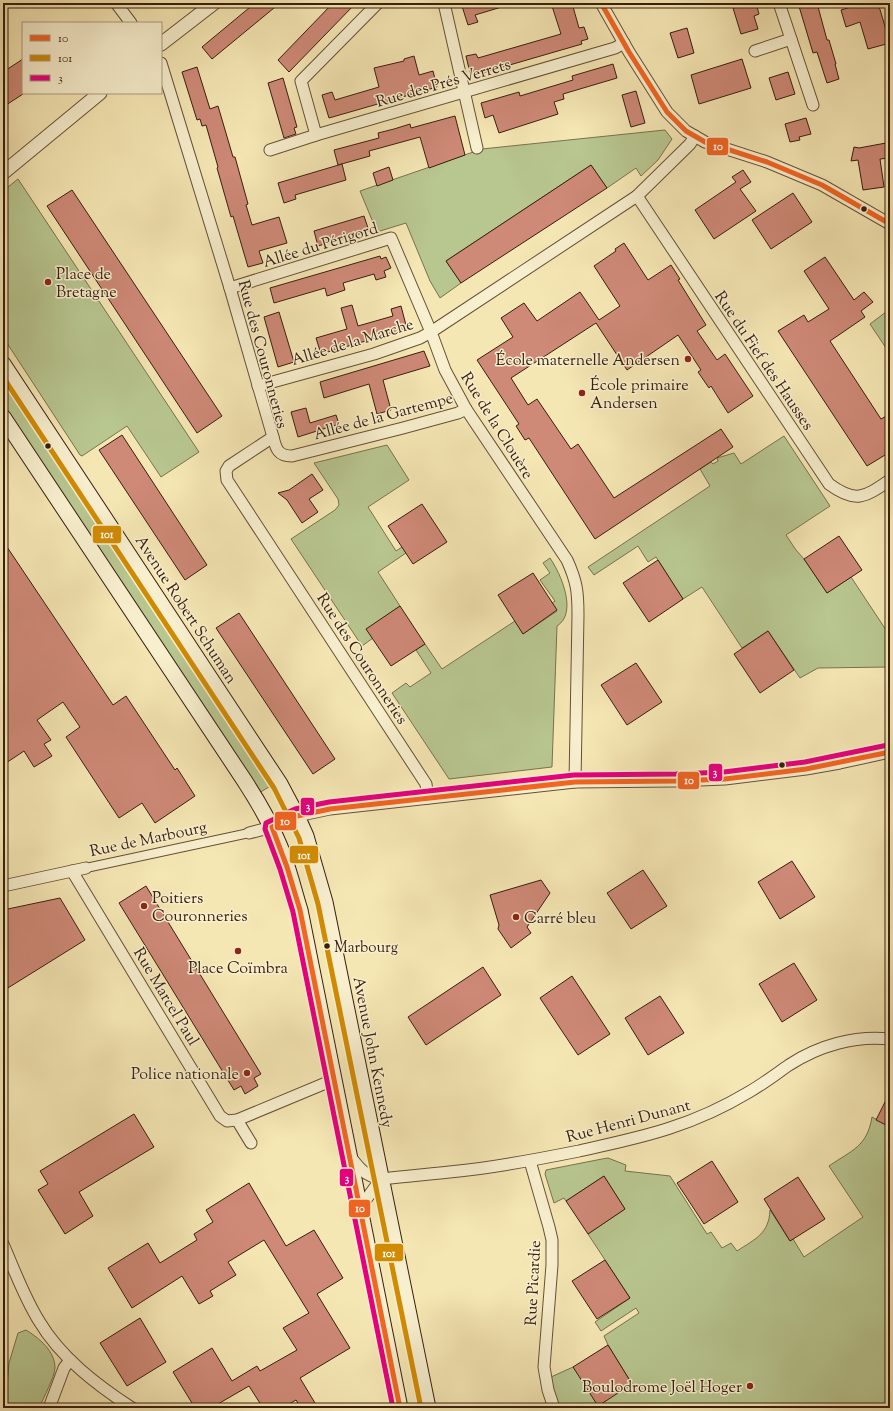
<svg xmlns="http://www.w3.org/2000/svg" width="893" height="1411" viewBox="0 0 893 1411" font-family="'Sorts Mill Goudy',serif">
<style>
.green{fill:#b8c690;stroke:#78724e}
.building{fill:#ce8977;stroke:#371e0d}
.lines{fill:none;stroke-linecap:round;stroke-linejoin:round}
.pedestrian-casing{stroke:#665037;stroke-width:10}
.minor-casing{stroke:#665037;stroke-width:13}
.tertiary-casing{stroke:#665037;stroke-width:15}
.secondary-casing{stroke:#371e0d;stroke-width:17}
.pedestrian{stroke:#f8efce;stroke-width:8}
.minor{stroke:#f8efce;stroke-width:11}
.tertiary{stroke:#f8efce;stroke-width:13}
.secondary{stroke:#f8efce;stroke-width:15}
.bus-1-casing{stroke:#f8efce;stroke-width:8}
.bus-2-casing{stroke:#f8efce;stroke-width:8}
.bus-3-casing{stroke:#f8efce;stroke-width:8}
.bus-1{stroke:#f26522;stroke-width:5}
.bus-2{stroke:#d18b03;stroke-width:5}
.bus-3{stroke:#e5007d;stroke-width:5}
.bus-dot{fill:#371e0d;stroke:#f8efce;stroke-width:1.5}
.poi-dot{fill:#8f2418;stroke:#f8efce;stroke-width:1.5}
.labels{text-anchor:middle;stroke-width:3;stroke-linejoin:round;paint-order:stroke}
.bus-label{font-size:15px;fill:#371e0d;stroke:#f8efce;text-anchor:start}
.street-label{font-size:16px;fill:#371e0d;stroke:#f8efce}
.poi-label{font-size:16px;fill:#371e0d;stroke:#f8efce;text-anchor:start}
.line-badge{stroke:#f8efce;stroke-width:1.5}
.badge-label{font-size:11px;text-anchor:middle;font-weight:bold;fill:#fff}
</style>
<rect width="100%" height="100%" fill="#f5e7b4"/>
<filter id="stains"><feTurbulence type="fractalNoise" baseFrequency=".005" numOctaves="4"/><feColorMatrix values="0 0 0 0 .2 0 0 0 0 .09 0 0 0 0 .02 0 0 0 .5 -.17"/></filter>
<radialGradient id="worn" r=".72"><stop offset=".6" stop-color="#630" stop-opacity="0"/><stop offset="1" stop-color="#630" stop-opacity=".3"/></radialGradient>
<g class="green">
<polygon points="665,130 672,139 658,160 641,176 636,168 607,188 591,165 446,261 461,283 440,298 430,281 406,223 377,232 360,191 482,149"/>
<polygon points="18,179 199,452 161,477 127,426 82,456 80,455 3,337 3,191"/>
<polygon points="890,309 890,354 870,324"/>
<polygon points="3,378 264,771 272,785 259,793 3,406"/>
<polygon points="784,436 830,506 786,535 796,550 804,559 827,593 851,577 890,636 890,667 818,668 800,678 768,631 742,648 702,587 683,599 656,557 648,562 638,546 594,575 588,567 710,486 700,469 711,462 713,464 718,461 717,458 734,453 741,464"/>
<polygon points="387,445 409,480 368,507 396,551 402,547 406,553 378,572 400,606 367,629 373,638 362,646 291,539 335,510 339,505 338,499 314,463"/>
<path d="M550,558C561,574 578,613 557,626L552,767L449,779L392,693L406,683L410,687L431,673L416,650L425,644L442,669L515,621L523,634L557,611L552,603L555,601L540,580L550,573L543,563Z"/>
<path d="M872,1117L890,1127V1408H559L552,1386L551,1377L573,1367L632,1384L608,1345L604,1336L639,1313L636,1308L601,1331L595,1322L630,1298L588,1234L625,1209L604,1176L566,1201L564,1198L554,1203L545,1174L546,1170L602,1159L608,1158L626,1165L625,1171L670,1176L707,1234L711,1232L722,1248L731,1243L737,1251C755,1239 769,1234 770,1210L790,1241L793,1239L804,1257L863,1217L829,1166C852,1150 867,1147 872,1117Z"/>
<path d="M26,1330C39,1338 55,1351 55,1368C55,1376 43,1399 39,1408H3V1395L7,1385L9,1363L18,1333Z"/>
</g>
<g class="building">
<polygon points="255,3 280,3 212,59 202,47"/>
<polygon points="333,3 356,3 289,72 278,60"/>
<polygon points="461,3 504,3 505,6 475,15 478,22 468,25"/>
<polygon points="551,3 572,3 579,28 584,27 588,39 581,41 582,44 482,73 481,70 470,73 466,56 476,54 478,58 561,34"/>
<polygon points="751,3 756,3 759,14 754,16 758,29 741,34 733,8"/>
<polygon points="798,3 817,3 827,40 829,40 836,64 835,64 839,79 827,83 817,52 813,53"/>
<polygon points="864,3 878,3 890,43 868,49 860,22 846,27 841,10"/>
<polygon points="687,28 694,53 678,58 670,33"/>
<polygon points="414,56 419,75 433,71 437,87 329,118 322,95 332,92 335,100 379,87 374,68 404,61 404,59"/>
<polygon points="23,59 23,94 3,107 3,72"/>
<polygon points="742,59 751,88 699,104 691,75"/>
<polygon points="613,64 617,78 563,94 564,99 554,102 558,114 499,133 493,115 485,118 481,103 519,92 520,96 573,80 572,76"/>
<polygon points="197,67 210,109 218,106 233,157 235,157 248,204 246,205 252,225 279,217 287,243 259,251 263,263 248,267 233,216 231,217 217,168 218,167 206,125 202,126 200,119 197,120 182,72"/>
<polygon points="788,72 795,94 776,100 769,78"/>
<polygon points="283,78 297,127 294,128 296,134 284,138 268,83"/>
<polygon points="636,91 645,123 631,127 622,95"/>
<polygon points="455,116 465,155 429,168 420,137 369,151 370,156 338,165 334,150 379,138 378,133 394,129 410,124 411,128"/>
<polygon points="806,118 811,134 799,137 800,140 790,142 785,124"/>
<polygon points="886,143 889,158 880,159 884,187 863,190 858,160 851,161 854,147 859,148"/>
<polygon points="342,164 346,180 295,195 296,199 284,203 278,183"/>
<polygon points="591,165 607,188 461,283 446,261"/>
<polygon points="389,167 393,180 377,186 373,173"/>
<polygon points="743,170 751,182 740,189 756,211 714,239 695,210 736,182 732,177"/>
<polygon points="72,190 222,416 197,433 47,206"/>
<polygon points="793,193 812,222 771,249 752,220"/>
<polygon points="364,216 369,231 318,246 314,231"/>
<polygon points="624,243 648,280 671,265 680,279 678,280 706,325 697,331 717,360 725,354 753,396 728,413 711,386 709,388 698,372 701,370 678,335 627,370 596,323 511,378 528,405 537,399 571,449 578,444 614,498 721,429 733,447 595,539 529,438 525,440 516,426 519,424 477,360 513,337 501,318 524,303 537,321 580,292 599,320 620,306 594,266 616,251 615,249"/>
<polygon points="380,256 381,259 386,257 391,268 384,271 386,277 376,280 374,274 343,283 345,290 327,296 325,288 274,303 270,288"/>
<polygon points="825,257 854,300 864,292 873,302 861,311 865,317 830,341 881,419 890,414 890,452 867,466 778,331 804,315 808,322 829,309 804,271"/>
<polygon points="352,305 358,326 393,316 391,309 401,306 407,329 321,354 316,338 347,329 341,308"/>
<polygon points="279,312 294,362 278,367 264,317"/>
<polygon points="424,351 430,366 383,380 391,410 377,414 369,384 324,398 320,382"/>
<polygon points="306,408 310,423 336,415 339,424 298,437 291,412"/>
<polygon points="122,435 207,565 185,580 99,450"/>
<polygon points="312,474 323,490 309,499 318,512 302,523 287,500 278,493 289,490"/>
<polygon points="422,504 447,542 413,564 388,526"/>
<polygon points="839,536 862,570 827,593 804,559"/>
<polygon points="3,541 113,705 126,696 175,770 177,768 195,796 155,823 142,803 119,818 66,737 80,727 63,702 37,720 51,740 44,744 52,756 34,767 24,751 3,765"/>
<polygon points="658,560 683,599 649,622 623,583"/>
<polygon points="533,573 557,610 523,634 498,595"/>
<polygon points="400,606 425,644 391,666 366,629"/>
<polygon points="239,613 335,759 313,774 216,628"/>
<polygon points="768,631 794,670 760,693 734,654"/>
<polygon points="636,663 662,702 627,725 601,685"/>
<polygon points="792,861 815,897 780,919 758,882"/>
<polygon points="643,870 667,906 631,929 607,893"/>
<polygon points="541,880 550,893 527,927 531,933 511,948 498,929 499,925 490,895"/>
<polygon points="146,886 261,1074 254,1078 258,1086 245,1094 241,1086 234,1090 119,903"/>
<polygon points="60,898 85,940 3,991 3,910"/>
<polygon points="794,963 817,1000 782,1022 759,984"/>
<polygon points="483,967 501,995 426,1045 408,1017"/>
<polygon points="572,976 610,1034 578,1055 540,998"/>
<polygon points="660,996 684,1033 648,1055 625,1018"/>
<polygon points="890,1092 890,1127 876,1120"/>
<polygon points="134,1114 154,1147 79,1192 93,1216 65,1234 38,1190 48,1184 40,1171"/>
<polygon points="712,1161 738,1202 704,1224 677,1183"/>
<polygon points="604,1176 625,1209 588,1234 566,1201"/>
<polygon points="798,1177 825,1219 790,1241 764,1199"/>
<polygon points="249,1183 286,1246 314,1230 343,1278 317,1294 350,1348 300,1378 318,1408 301,1408 296,1400 282,1408 263,1408 249,1386 211,1408 195,1408 173,1372 212,1348 232,1381 257,1366 260,1371 297,1350 283,1328 309,1313 264,1240 228,1262 236,1275 210,1291 213,1296 199,1304 182,1276 132,1308 108,1268 148,1243 160,1263 197,1240 194,1234 213,1222 206,1210"/>
<polygon points="605,1260 630,1298 597,1319 572,1281"/>
<polygon points="140,1318 166,1362 127,1386 100,1343"/>
<polygon points="608,1345 632,1384 598,1406 573,1367"/>
</g>
<g class="lines">
<defs>
<polyline id="pedestrian" points="86,868 249,833"/>
<g id="minor">
<polyline points="116,3 131,23"/>
<polyline points="444,3 477,148"/>
<polyline points="601,3 629,52 667,112 686,131 705,142 767,162 822,185 890,224"/>
<polyline points="779,3 813,105"/>
<polyline points="755,51 791,39"/>
<polyline points="161,63 230,288 273,437 229,466 226,471 227,480 426,784 428,798"/>
<polyline points="316,135 301,81 378,3"/>
<polyline points="270,150 316,135 615,48 624,43"/>
<path d="M637,196L829,484C856,504 865,497 890,480"/>
<polyline points="230,288 391,238 431,332 420,338 374,354 258,386"/>
<path d="M273,437C276,449 278,456 292,456L403,428L458,413L466,409"/>
<path d="M575,782L578,615C578,592 577,582 567,560L466,409L445,370L431,332L637,196L690,144L695,136"/>
<polyline points="249,833 272,827 297,816 330,809 575,782 676,781 725,779 806,769 840,763 890,752"/>
<polyline points="72,871 220,1116 227,1121 237,1120 333,1080"/>
<polyline points="3,886 86,868"/>
<polyline points="237,1120 251,1143"/>
<path d="M350,1156C360,1169 364,1175 381,1179C407,1176 433,1174 459,1171C499,1167 539,1159 579,1151C609,1144 640,1138 670,1128C698,1119 724,1107 749,1092C763,1084 776,1074 789,1065C818,1046 855,1035 890,1039"/>
<polyline points="530,1161 549,1227 552,1240 552,1265 544,1367 548,1390 554,1408"/>
<polyline points="359,1209 381,1179"/>
<path d="M3,1244C14,1269 24,1297 39,1321C61,1358 97,1385 132,1408"/>
<polyline points="49,1408 64,1368 70,1360"/>
</g>
<g id="tertiary">
<polyline points="161,44 214,3"/>
<polyline points="3,173 100,93"/>
</g>
<g id="secondary">
<polyline points="3,364 280,784 297,816 306,836 325,902 428,1408"/>
<path d="M3,417L244,780C257,800 269,820 278,842C288,864 293,888 300,910L400,1408"/>
</g>
</defs>
<use href="#pedestrian" class="pedestrian-casing"/>
<use href="#minor" class="minor-casing"/>
<use href="#tertiary" class="tertiary-casing"/>
<use href="#secondary" class="secondary-casing"/>
<use href="#pedestrian" class="pedestrian"/>
<use href="#minor" class="minor"/>
<use href="#tertiary" class="tertiary"/>
<use href="#secondary" class="secondary"/>
<defs>
<g id="bus-1">
<polyline points="601,3 629,52 667,112 686,131 705,142 767,162 822,185 890,224"/>
<polyline points="400,1408 300,910 287,867 272,827 297,816 330,809 575,782 676,781 725,779 806,769 890,752"/>
</g>
<polyline id="bus-2" points="3,377 274,788 299,838 318,904 421,1408"/>
<polyline id="bus-3" points="393,1408 293,912 280,869 265,829 266,823 295,809 329,802 574,775 676,774 724,772 805,762 888,745"/>
</defs>
<use href="#bus-1" class="bus-1-casing"/>
<use href="#bus-2" class="bus-2-casing"/>
<use href="#bus-3" class="bus-3-casing"/>
<use href="#bus-1" class="bus-1"/>
<use href="#bus-2" class="bus-2"/>
<use href="#bus-3" class="bus-3"/>
</g>
<g class="bus-dot">
<circle cx="864" cy="209" r="3.5"/>
<circle cx="48" cy="446" r="3.5"/>
<circle cx="782" cy="765" r="3.5"/>
<circle cx="327" cy="946" r="3.5"/>
</g>
<g class="poi-dot">
<circle cx="48" cy="282" r="4"/>
<circle cx="688" cy="359" r="4"/>
<circle cx="582" cy="393" r="4"/>
<circle cx="144" cy="906" r="4"/>
<circle cx="516" cy="917" r="4"/>
<circle cx="238" cy="951" r="4"/>
<circle cx="247" cy="1073" r="4"/>
<circle cx="750" cy="1386" r="4"/>
</g>
<g class="labels">
<g class="bus-label">
<text x="334" y="952">Marbourg</text>
</g>
<g class="street-label">
<text transform="translate(443 82) rotate(-16)" y="6">Rue des Prés Verrets</text>
<text transform="translate(320 244) rotate(-17)" y="6">Allée du Périgord</text>
<text transform="translate(352 341) rotate(-17)" y="6">Allée de la Marche</text>
<text transform="translate(264 354) rotate(75)" y="6">Rue des Couronneries</text>
<text transform="translate(765 360) rotate(56)" y="6">Rue du Fief des Hausses</text>
<text transform="translate(383 415) rotate(-15)" y="6">Allée de la Gartempe</text>
<text transform="translate(498 425) rotate(58)" y="6">Rue de la Clouère</text>
<text transform="translate(187 609) rotate(57)" y="6">Avenue Robert Schuman</text>
<text transform="translate(363 658) rotate(57)" y="6">Rue des Couronneries</text>
<text transform="translate(148 838) rotate(-12)" y="6">Rue de Marbourg</text>
<text transform="translate(167 996) rotate(59)" y="6">Rue Marcel Paul</text>
<text transform="translate(374 1052) rotate(79)" y="6">Avenue John Kennedy</text>
<text transform="translate(628 1120) rotate(-15)" y="6">Rue Henri Dunant</text>
<text transform="translate(532 1283) rotate(-87)" y="6">Rue Picardie</text>
</g>
<g class="poi-label">
<text x="56" y="279">Place de<tspan x="56" dy="18">Bretagne</tspan></text>
<text x="680" y="365" text-anchor="end">École maternelle Andersen</text>
<text x="590" y="390">École primaire<tspan x="590" dy="18">Andersen</tspan></text>
<text x="152" y="903">Poitiers<tspan x="152" dy="18">Couronneries</tspan></text>
<text x="524" y="923">Carré bleu</text>
<text x="238" y="973" text-anchor="middle">Place Coïmbra</text>
<text x="239" y="1079" text-anchor="end">Police nationale</text>
<text x="742" y="1392" text-anchor="end">Boulodrome Joël Hoger</text>
</g>
</g>
<g class="line-badge">
<rect x="706" y="137" width="23" height="19" rx="4" fill="#f26522"/>
<rect x="92" y="525" width="30" height="19" rx="4" fill="#d18b03"/>
<rect x="708" y="763" width="15" height="19" rx="4" fill="#e5007d"/>
<rect x="677" y="771" width="23" height="19" rx="4" fill="#f26522"/>
<rect x="300" y="797" width="15" height="19" rx="4" fill="#e5007d"/>
<rect x="274" y="811" width="23" height="20" rx="4" fill="#f26522"/>
<rect x="289" y="845" width="30" height="19" rx="4" fill="#d18b03"/>
<rect x="339" y="1168" width="15" height="19" rx="4" fill="#e5007d"/>
<rect x="348" y="1199" width="23" height="19" rx="4" fill="#f26522"/>
<rect x="374" y="1243" width="30" height="19" rx="4" fill="#d18b03"/>
</g>
<g class="badge-label">
<text x="718" y="150">10</text>
<text x="107" y="538">101</text>
<text x="715" y="776">3</text>
<text x="689" y="784">10</text>
<text x="308" y="810">3</text>
<text x="285" y="825">10</text>
<text x="304" y="859">101</text>
<text x="347" y="1182">3</text>
<text x="360" y="1212">10</text>
<text x="389" y="1257">101</text>
</g>
<rect width="893" height="1411" fill="none" stroke="#f5e7b4" stroke-width="16"/>
<rect x="4" y="4" width="885" height="1403" fill="none" stroke="#371e0d" stroke-width="2"/>
<rect x="8" y="8" width="877" height="1395" fill="none" stroke="#371e0d"/>
<rect x="22" y="22" width="140" height="72" fill="#f8efce" stroke="#ab9b81"/>
<rect x="30" y="35" width="20" height="6" fill="#f26522" stroke="#ab9b81"/>
<text x="58" y="42" font-size="12" fill="#371e0d">10</text>
<rect x="30" y="55" width="20" height="6" fill="#d18b03" stroke="#ab9b81"/>
<text x="58" y="62" font-size="12" fill="#371e0d">101</text>
<rect x="30" y="75" width="20" height="6" fill="#e5007d" stroke="#ab9b81"/>
<text x="58" y="82" font-size="12" fill="#371e0d">3</text>
<rect width="100%" height="100%" filter="url(#stains)"/>
<rect width="100%" height="100%" fill="url(#worn)"/>
</svg>
